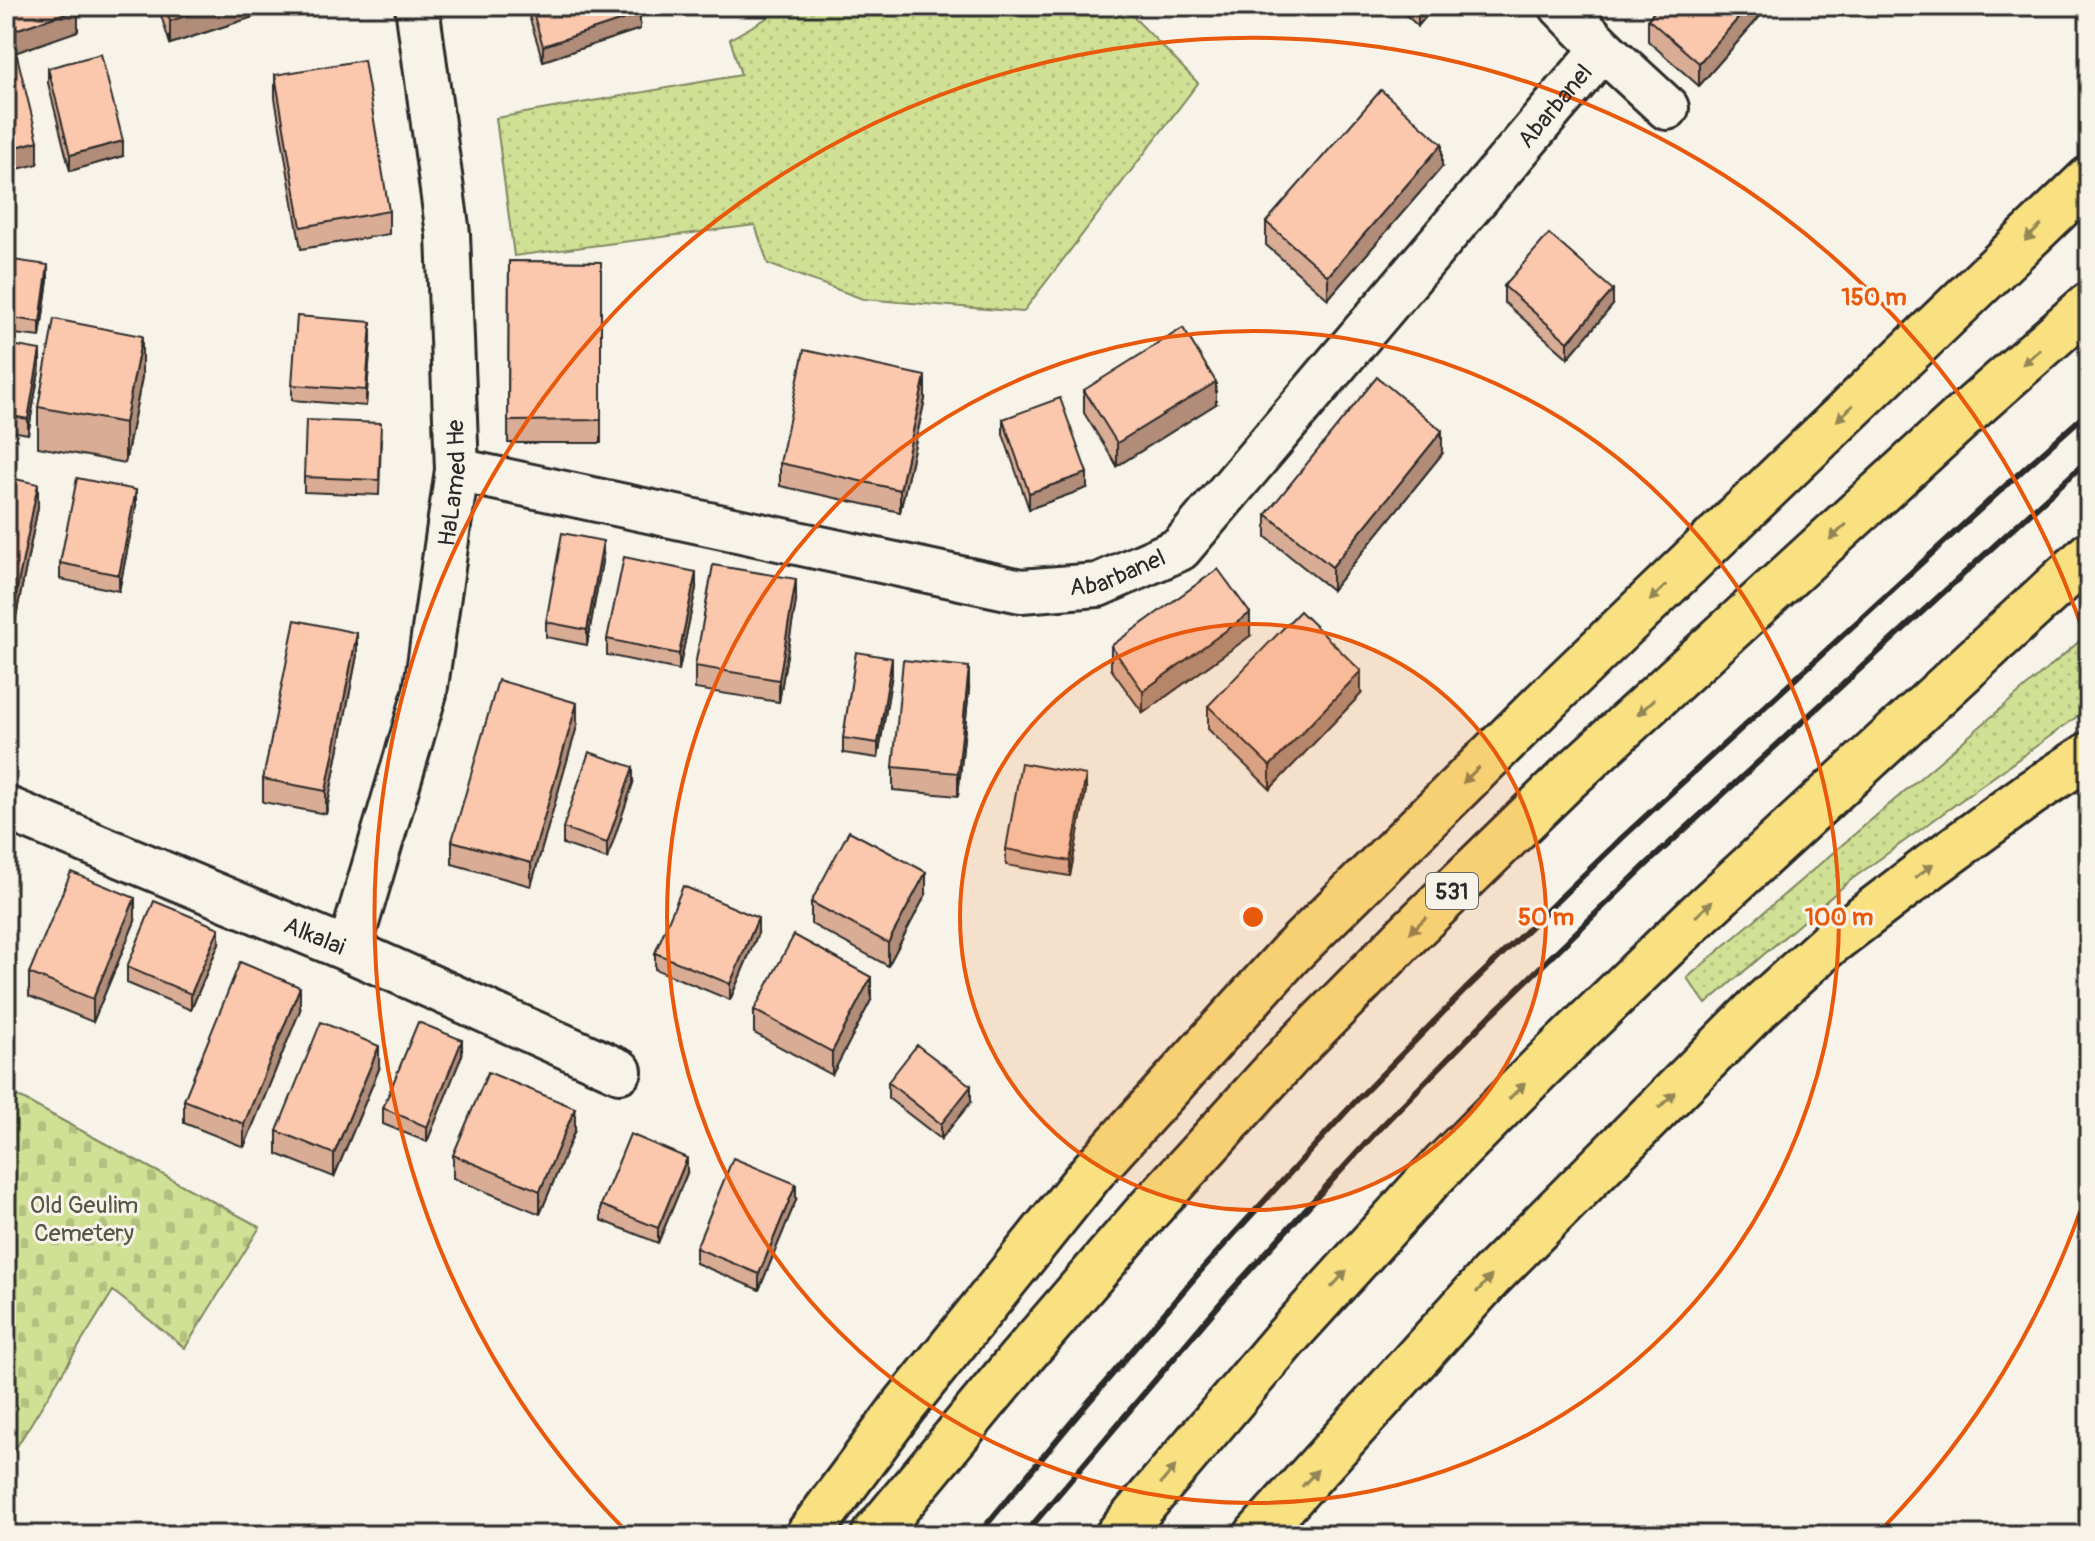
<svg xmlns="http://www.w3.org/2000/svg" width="2095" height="1541" viewBox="0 0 2095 1541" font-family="Pangolin,sans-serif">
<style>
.grass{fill:url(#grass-dots);stroke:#7e8660;stroke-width:2}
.cemetery{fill:url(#cemetery-stones);stroke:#7e8660;stroke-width:2}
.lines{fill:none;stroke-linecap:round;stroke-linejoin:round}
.minor-casing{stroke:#2b2b2b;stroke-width:48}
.motorway-casing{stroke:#2b2b2b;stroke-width:50}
.minor{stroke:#f7f3e8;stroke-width:42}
.motorway{stroke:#f9e181;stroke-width:44}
.rail{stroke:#2b2b2b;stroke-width:6}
.wall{fill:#d9ac95;stroke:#2b2b2b;stroke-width:2}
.shaded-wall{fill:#b08c79;stroke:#2b2b2b;stroke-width:2}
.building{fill:#fcc8ad;stroke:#2b2b2b;stroke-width:2}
.oneway{fill:#928656}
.ring{fill:none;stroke:#e8590c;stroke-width:4}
.labels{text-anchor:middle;stroke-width:6;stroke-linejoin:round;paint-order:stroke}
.shield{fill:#f7f3e8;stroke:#686764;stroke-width:2}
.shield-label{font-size:22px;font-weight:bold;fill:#2b2b2b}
.street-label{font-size:24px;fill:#2b2b2b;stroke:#f7f3e8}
.park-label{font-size:24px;fill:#545845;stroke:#f7f3e8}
.centre{fill:#e8590c;stroke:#f7f3e8;stroke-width:4}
.ring-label{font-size:24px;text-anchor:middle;font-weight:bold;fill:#e8590c;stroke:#f7f3e8;stroke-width:6;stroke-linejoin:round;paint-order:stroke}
</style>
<defs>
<pattern id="grass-dots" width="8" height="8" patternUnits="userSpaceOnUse" patternTransform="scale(2)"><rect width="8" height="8" fill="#d0e094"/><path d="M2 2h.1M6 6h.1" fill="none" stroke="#b3c080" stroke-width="1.8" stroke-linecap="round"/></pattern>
<pattern id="cemetery-stones" width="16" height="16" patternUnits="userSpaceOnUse" patternTransform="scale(2)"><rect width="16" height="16" fill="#d0e094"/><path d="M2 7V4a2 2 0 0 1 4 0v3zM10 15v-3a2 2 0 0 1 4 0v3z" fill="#b3c080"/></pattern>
</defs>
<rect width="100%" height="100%" fill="#f7f3e8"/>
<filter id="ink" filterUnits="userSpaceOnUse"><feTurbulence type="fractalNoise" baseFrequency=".0125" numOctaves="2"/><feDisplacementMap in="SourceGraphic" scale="16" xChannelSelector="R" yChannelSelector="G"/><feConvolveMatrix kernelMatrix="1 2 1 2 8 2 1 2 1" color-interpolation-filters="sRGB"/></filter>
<g filter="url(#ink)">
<g class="grass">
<polygon points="788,6 1123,6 1198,83 1023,312 863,299 768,264 755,225 514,256 496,118 741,75 730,39"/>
<polygon points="2089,633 2089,708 1852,879 1706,1004 1687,978"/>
</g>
<polygon class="cemetery" points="6,1090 260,1227 185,1348 113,1291 6,1464"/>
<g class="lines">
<defs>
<g id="minor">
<polyline points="1561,6 1603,49 1667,108"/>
<path id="s1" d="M457,470L1021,591L1098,585L1180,549L1603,49"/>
<path id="s2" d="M6,808L349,950L620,1071"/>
<path id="s3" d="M349,950L425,693L457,470L448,234L417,6"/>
</g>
<g id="motorway">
<polyline points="808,1535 903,1407 1092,1172 1291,953 1555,692 2089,179"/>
<polyline points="874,1535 1019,1360 1144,1215 1294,1050 1409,933 1568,778 1961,418 2089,305"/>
<polyline points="1118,1535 1284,1340 1430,1179 1541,1067 1697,916 2089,555"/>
<polyline points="1257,1535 1490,1277 1757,1009 1830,943 1931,866 2031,793 2089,755"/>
</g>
</defs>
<use href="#minor" class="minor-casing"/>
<use href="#motorway" class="motorway-casing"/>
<use href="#minor" class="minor"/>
<use href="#motorway" class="motorway"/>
<g class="rail">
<polyline points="978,1535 1080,1412 1203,1268 1352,1105 1465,990 1623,837 2014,478 2089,411"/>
<polyline points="1024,1535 1230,1292 1378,1130 1491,1015 1648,863 2089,459"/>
</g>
</g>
<g class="wall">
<polygon points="158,6 256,6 256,16 170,44"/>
<polygon points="526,6 637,6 640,29 543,61"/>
<polygon points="1396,6 1435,6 1418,26"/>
<polygon points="1659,6 1769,6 1699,86 1648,41 1648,19"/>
<polygon points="48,68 123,156 70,171 48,83"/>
<polygon points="275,75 389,211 389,234 301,249 275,98"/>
<polygon points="1442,167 1328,299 1266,245 1266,222"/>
<polygon points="6,259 48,280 40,337 6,333"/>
<polygon points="509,261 601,262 601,443 508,443"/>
<polygon points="1504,286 1613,305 1568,358 1504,302"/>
<polygon points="371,337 366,406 292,400 292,385"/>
<polygon points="6,344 40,366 28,434 6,430"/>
<polygon points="142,377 125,463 38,447 38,407"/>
<polygon points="1084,390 1216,404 1117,466 1084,413"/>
<polygon points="925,399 900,512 780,486 780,463"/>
<polygon points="1003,419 1087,488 1029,509 1003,434"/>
<polygon points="381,439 379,495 304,492 304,477"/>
<polygon points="1442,454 1332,590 1266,537 1266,514"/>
<polygon points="6,477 38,507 8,656 6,655"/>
<polygon points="136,506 119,591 60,579 60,563"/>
<polygon points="603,556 587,645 546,637 546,622"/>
<polygon points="696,588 679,670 607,655 607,639"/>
<polygon points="796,601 779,702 695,689 695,666"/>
<polygon points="1250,636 1143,713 1111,669 1111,646"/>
<polygon points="357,655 326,814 263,802 263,779"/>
<polygon points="892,674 878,758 843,753 843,738"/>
<polygon points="969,689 958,796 893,790 893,767"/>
<polygon points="1361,694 1270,789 1208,729 1208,706"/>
<polygon points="577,726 531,886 452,864 452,841"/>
<polygon points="633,783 607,859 563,844 563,828"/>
<polygon points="1086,790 1070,876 1006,865 1006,849"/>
<polygon points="926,894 888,966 811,924 811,902"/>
<polygon points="135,921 93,1022 29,996 29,973"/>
<polygon points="758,933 730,1000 655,969 655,953"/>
<polygon points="219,943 191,1010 127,983 127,967"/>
<polygon points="871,1000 832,1075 754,1033 754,1010"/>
<polygon points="300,1010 244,1147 184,1123 184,1100"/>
<polygon points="462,1055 427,1142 383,1124 383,1108"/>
<polygon points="379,1069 334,1177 277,1154 277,1131"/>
<polygon points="888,1082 971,1102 941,1139 888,1098"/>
<polygon points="575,1130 540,1214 453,1178 453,1155"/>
<polygon points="687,1173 658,1243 601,1220 601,1205"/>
<polygon points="796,1200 759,1290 696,1263 696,1248"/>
</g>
<g class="shaded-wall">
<polygon points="215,6 256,6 256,16 170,44 170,21"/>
<polygon points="1421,6 1435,6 1418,26 1418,10"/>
<polygon points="1749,6 1769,6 1699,86 1699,63"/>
<polygon points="78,9 78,31 6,56 6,33"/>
<polygon points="640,14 640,29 543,61 543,46"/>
<polygon points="38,141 38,164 6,172 6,150"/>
<polygon points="123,141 123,156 70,171 70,155"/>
<polygon points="1442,144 1442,167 1328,299 1328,276"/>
<polygon points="48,265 48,280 40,337 40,322"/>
<polygon points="1613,290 1613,305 1568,358 1568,342"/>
<polygon points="371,322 371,337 366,406 366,390"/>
<polygon points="142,336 142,377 125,463 125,423"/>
<polygon points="40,350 40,366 28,434 28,419"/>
<polygon points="925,376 925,399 900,512 900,490"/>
<polygon points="1216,382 1216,404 1117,466 1117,443"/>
<polygon points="1442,431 1442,454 1332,590 1332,567"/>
<polygon points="1087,473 1087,488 1029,509 1029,493"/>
<polygon points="38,484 38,507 8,656 8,633"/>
<polygon points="136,490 136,506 119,591 119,575"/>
<polygon points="603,541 603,556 587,645 587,630"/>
<polygon points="696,572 696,588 679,670 679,654"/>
<polygon points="796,579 796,601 779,702 779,680"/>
<polygon points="1250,613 1250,636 1143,713 1143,691"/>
<polygon points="357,633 357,655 326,814 326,791"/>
<polygon points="892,658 892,674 878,758 878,743"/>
<polygon points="969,667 969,689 958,796 958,773"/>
<polygon points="1361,671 1361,694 1270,789 1270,766"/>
<polygon points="577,703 577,726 531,886 531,863"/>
<polygon points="633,767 633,783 607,859 607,843"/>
<polygon points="1086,775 1086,790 1070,876 1070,861"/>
<polygon points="926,872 926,894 888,966 888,943"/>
<polygon points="135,898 135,921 93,1022 93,999"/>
<polygon points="758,918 758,933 730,1000 730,984"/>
<polygon points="219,928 219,943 191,1010 191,994"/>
<polygon points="871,977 871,1000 832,1075 832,1052"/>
<polygon points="300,987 300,1010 244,1147 244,1124"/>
<polygon points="462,1040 462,1055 427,1142 427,1127"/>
<polygon points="379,1046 379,1069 334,1177 334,1154"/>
<polygon points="971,1086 971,1102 941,1139 941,1124"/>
<polygon points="575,1108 575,1130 540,1214 540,1191"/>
<polygon points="687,1158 687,1173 658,1243 658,1228"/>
<polygon points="796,1184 796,1200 759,1290 759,1274"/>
</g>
<g class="building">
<polygon points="6,6 78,6 78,9 6,33"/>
<polygon points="165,6 215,6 170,21"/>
<polygon points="531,6 637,6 640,14 543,46"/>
<polygon points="1659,6 1749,6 1699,63 1648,19"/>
<polygon points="101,54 123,141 70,155 48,68"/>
<polygon points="17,56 38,141 6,150 6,59"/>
<polygon points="364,60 389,211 301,227 275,75"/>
<polygon points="1381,90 1442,144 1328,276 1266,222"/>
<polygon points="1549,234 1613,290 1568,342 1504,286"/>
<polygon points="6,259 48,265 40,322 6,317"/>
<polygon points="509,261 601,262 601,420 508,421"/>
<polygon points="297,316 371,322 366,390 292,385"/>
<polygon points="54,319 142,336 125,423 38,407"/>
<polygon points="1183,328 1216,382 1117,443 1084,390"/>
<polygon points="6,344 40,350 28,419 6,415"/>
<polygon points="804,350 925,376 900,490 780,463"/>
<polygon points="1377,377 1442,431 1332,567 1266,514"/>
<polygon points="1060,398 1087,473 1029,493 1003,419"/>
<polygon points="306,420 381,423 379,480 304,477"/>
<polygon points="6,477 38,484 8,633 6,632"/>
<polygon points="77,478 136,490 119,575 60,563"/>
<polygon points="562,533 603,541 587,630 546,622"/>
<polygon points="624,557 696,572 679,654 607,639"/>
<polygon points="713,565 796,579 779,680 695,666"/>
<polygon points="1218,569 1250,613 1143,691 1111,646"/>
<polygon points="1300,611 1361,671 1270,766 1208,706"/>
<polygon points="295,620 357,633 326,791 263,779"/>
<polygon points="856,652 892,658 878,743 843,738"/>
<polygon points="903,660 969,667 958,773 893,767"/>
<polygon points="498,680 577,703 531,863 452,841"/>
<polygon points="589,752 633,767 607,843 563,828"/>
<polygon points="1021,763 1086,775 1070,861 1006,849"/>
<polygon points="849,831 926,872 888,943 811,902"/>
<polygon points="71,872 135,898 93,999 29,973"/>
<polygon points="683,886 758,918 730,984 655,953"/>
<polygon points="154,901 219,928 191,994 127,967"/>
<polygon points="794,935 871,977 832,1052 754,1010"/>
<polygon points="240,962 300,987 244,1124 184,1100"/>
<polygon points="321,1022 379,1046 334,1154 277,1131"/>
<polygon points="418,1022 462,1040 427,1127 383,1108"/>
<polygon points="917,1045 971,1086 941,1124 888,1082"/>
<polygon points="488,1072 575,1108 540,1191 453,1155"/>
<polygon points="630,1134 687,1158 658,1228 601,1205"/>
<polygon points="733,1158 796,1184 759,1274 696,1248"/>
</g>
<defs><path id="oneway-solid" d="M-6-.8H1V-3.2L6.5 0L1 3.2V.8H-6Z" transform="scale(2)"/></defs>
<g class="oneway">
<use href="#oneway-solid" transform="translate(2033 233) rotate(136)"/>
<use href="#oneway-solid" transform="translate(2031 357) rotate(139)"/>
<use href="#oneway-solid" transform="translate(1845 413) rotate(136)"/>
<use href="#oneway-solid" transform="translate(1838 532) rotate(137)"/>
<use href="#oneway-solid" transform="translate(1658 593) rotate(136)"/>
<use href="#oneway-solid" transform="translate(1646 707) rotate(138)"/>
<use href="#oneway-solid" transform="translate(1471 775) rotate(135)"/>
<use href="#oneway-solid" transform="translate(1924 871) rotate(-37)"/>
<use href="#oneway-solid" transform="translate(1704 909) rotate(-43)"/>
<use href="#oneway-solid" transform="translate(1418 925) rotate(136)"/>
<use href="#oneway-solid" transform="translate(1517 1091) rotate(-45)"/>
<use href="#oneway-solid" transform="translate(1667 1100) rotate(-45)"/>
<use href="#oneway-solid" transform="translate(1339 1279) rotate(-48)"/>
<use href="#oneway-solid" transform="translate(1484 1284) rotate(-48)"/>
<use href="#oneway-solid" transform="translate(1168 1475) rotate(-50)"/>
<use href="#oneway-solid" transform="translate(1310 1478) rotate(-47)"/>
</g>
</g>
<circle cx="1253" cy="917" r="293" fill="#e8590c" fill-opacity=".12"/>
<g class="ring">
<circle cx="1253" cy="917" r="293"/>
<circle cx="1253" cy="917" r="586"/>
<path d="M2088 1188A878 878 0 0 1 1879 1532M627 1532A878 878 0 1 1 2088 646"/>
</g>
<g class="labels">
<rect class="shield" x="1426" y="873" width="52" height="36" rx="6"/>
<g class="shield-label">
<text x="1452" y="899">531</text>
</g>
<g class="street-label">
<text dy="8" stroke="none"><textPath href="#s1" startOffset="1324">Abarbanel</textPath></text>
<text dy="8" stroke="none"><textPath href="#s3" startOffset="480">HaLamed He</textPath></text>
<text dy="8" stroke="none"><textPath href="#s1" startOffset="676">Abarbanel</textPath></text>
<text dy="8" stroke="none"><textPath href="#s2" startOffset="334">Alkalai</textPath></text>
</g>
<g class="park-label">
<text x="84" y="1213">Old Geulim<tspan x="84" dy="28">Cemetery</tspan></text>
</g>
</g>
<circle cx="1253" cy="917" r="12" class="centre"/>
<g class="ring-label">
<text x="1874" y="305">150 m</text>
<text x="1546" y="925">50 m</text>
<text x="1839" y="925">100 m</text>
</g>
<rect width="2095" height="1541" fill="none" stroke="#f7f3e8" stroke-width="32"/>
<rect x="16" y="16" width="2063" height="1509" fill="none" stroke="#2b2b2b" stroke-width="3" filter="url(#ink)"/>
</svg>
